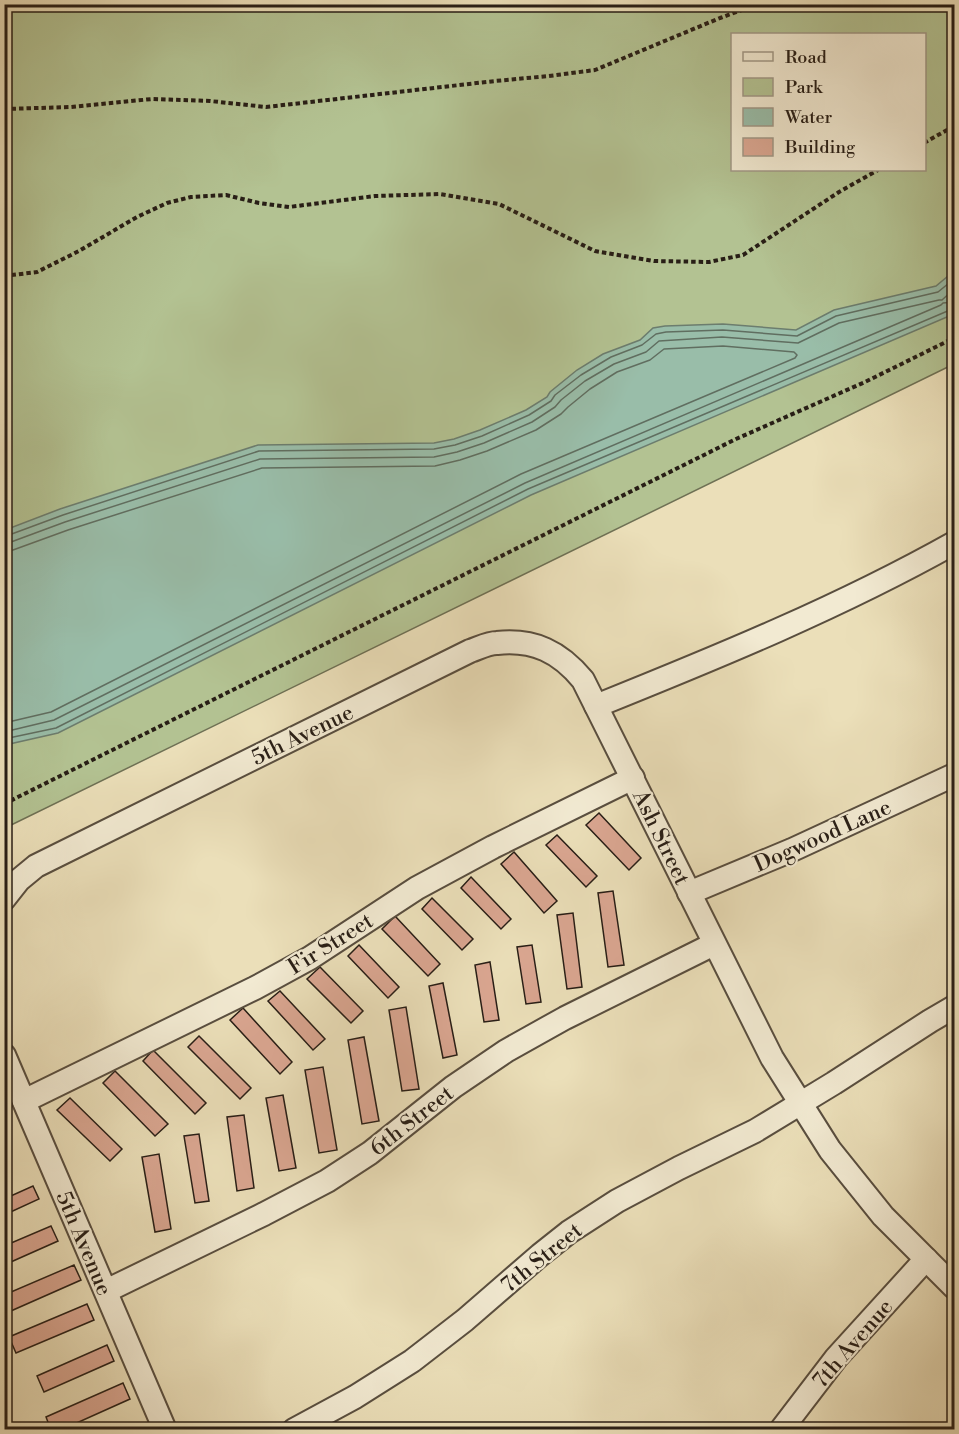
<svg xmlns="http://www.w3.org/2000/svg" width="959" height="1434" viewBox="0 0 959 1434" font-family="'Libre Bodoni',serif">
<style>
.green{fill:#b3c292;stroke:#6e7054;stroke-width:1.5;fill-rule:evenodd}
.water{fill:#99bda9;stroke:#6c7d6e;stroke-width:1.5}
.lines{fill:none;stroke-linecap:round;stroke-linejoin:round}
.shore{stroke:#606e60;stroke-width:1.5}
.building{fill:#daa691;stroke:#281e16;stroke-width:1.5}
.minor-casing{stroke:#594e3f;stroke-width:26}
.path{stroke:#281e16;stroke-width:4;stroke-dasharray:4.5 3;stroke-linecap:butt}
.minor{stroke:#f2ead2;stroke-width:22}
.labels{text-anchor:middle;stroke-width:4.5;stroke-linejoin:round;paint-order:stroke}
.street-label{font-size:22px;fill:#281e16;stroke:#f2ead2}
</style>
<rect width="100%" height="100%" fill="#ebdfb9"/>
<filter id="stains"><feTurbulence type="fractalNoise" baseFrequency=".00333" numOctaves="4"/><feColorMatrix values="0 0 0 0 .2 0 0 0 0 .09 0 0 0 0 .02 0 0 0 .5 -.17"/></filter>
<radialGradient id="worn" r=".72"><stop offset=".6" stop-color="#630" stop-opacity="0"/><stop offset="1" stop-color="#630" stop-opacity=".3"/></radialGradient>
<path class="green" d="M5,5H954V364L5,828ZM732,34H924V170H732Z"/>
<polygon class="water" points="954,271 954,314 531,495 58,733 5,745 5,530 60,509 258,445 434,443 454,439 480,430 526,410 547,397 550,392 577,370 603,354 640,340 653,328 665,326 723,324 796,330 834,310 936,286"/>
<g class="lines">
<g class="shore">
<polyline points="4,535 9,535 63,515 259,451 434,449 455,445 482,436 529,415 551,401 555,395 581,375 611,357 642,345 656,334 666,332 723,330 797,336 836,316 938,292 954,279"/>
<polyline points="4,542 11,542 65,522 260,459 434,457 457,452 484,443 532,422 555,407 561,400 585,381 614,364 646,352 659,341 722,337 798,343 839,323 939,300 942,300 954,289"/>
<polyline points="4,551 13,550 68,530 262,468 435,466 460,460 487,451 536,430 561,414 568,407 590,389 617,372 650,360 664,349 723,346 794,352 797,355 795,358 521,474 51,712 4,723"/>
<polyline points="4,732 54,720 525,483 941,305 943,303 954,302"/>
<polyline points="4,739 56,728 528,489 950,310 954,309"/>
</g>
</g>
<g class="building">
<polygon points="599,813 641,858 629,870 586,825"/>
<polygon points="557,835 597,876 586,887 546,845"/>
<polygon points="514,852 557,901 544,913 501,864"/>
<polygon points="471,877 511,919 501,929 461,888"/>
<polygon points="613,891 624,965 608,967 598,893"/>
<polygon points="432,898 473,939 462,950 422,909"/>
<polygon points="573,913 582,987 567,989 557,915"/>
<polygon points="395,916 440,964 428,976 382,929"/>
<polygon points="359,945 399,987 388,998 348,956"/>
<polygon points="532,945 541,1002 526,1004 517,947"/>
<polygon points="490,962 499,1020 484,1022 475,965"/>
<polygon points="320,967 363,1011 351,1023 307,979"/>
<polygon points="443,983 457,1055 443,1058 429,986"/>
<polygon points="280,991 325,1039 313,1050 268,1001"/>
<polygon points="406,1007 419,1089 402,1091 389,1010"/>
<polygon points="243,1008 292,1062 280,1074 230,1020"/>
<polygon points="199,1036 251,1088 240,1099 188,1047"/>
<polygon points="364,1037 379,1121 362,1124 348,1040"/>
<polygon points="153,1050 206,1103 195,1114 143,1061"/>
<polygon points="323,1067 337,1150 319,1153 305,1070"/>
<polygon points="115,1071 168,1124 155,1136 103,1083"/>
<polygon points="283,1095 296,1168 279,1171 266,1098"/>
<polygon points="70,1098 122,1149 110,1161 57,1110"/>
<polygon points="244,1115 254,1188 237,1191 227,1117"/>
<polygon points="199,1134 209,1201 195,1203 184,1136"/>
<polygon points="159,1154 171,1229 155,1232 142,1157"/>
<polygon points="33,1186 39,1199 4,1215 4,1199"/>
<polygon points="51,1226 58,1241 4,1265 4,1246"/>
<polygon points="74,1265 81,1280 4,1314 4,1295"/>
<polygon points="87,1304 94,1320 16,1353 9,1337"/>
<polygon points="107,1345 114,1361 44,1392 37,1376"/>
<polygon points="123,1383 130,1399 61,1430 51,1430 46,1417"/>
</g>
<g class="lines">
<defs>
<g id="minor">
<path d="M596,706C718,657 840,607 954,543"/>
<polyline points="689,893 792,850 954,775"/>
<path d="M4,899L19,880L36,866L470,651C479,648 488,643 497,643C534,639 560,652 583,680L772,1058L830,1150L883,1216L954,1287"/>
<polyline points="4,1055 165,1430"/>
<polyline points="24,1101 255,988 310,958 417,888 493,847 633,778"/>
<polyline points="106,1291 264,1214 327,1181 370,1153 453,1087 506,1051 565,1018 714,944"/>
<polyline points="294,1430 355,1397 412,1361 465,1320 540,1255 569,1232 617,1201 679,1168 755,1131 834,1083 930,1021 954,1007"/>
<polyline points="781,1430 836,1358 926,1259"/>
</g>
</defs>
<use href="#minor" class="minor-casing"/>
<g class="path">
<polyline points="4,109 71,107 152,99 210,101 266,107 495,81 549,76 595,70 720,18 758,4"/>
<polyline points="924,143 954,126"/>
<polyline points="4,276 37,272 79,251 137,217 167,203 191,197 226,195 259,203 289,207 375,196 440,194 499,204 595,251 654,261 709,262 743,255 839,192 878,170"/>
<polyline points="4,804 736,439 865,382 954,338"/>
</g>
<use href="#minor" class="minor"/>
</g>
<g class="labels">
<g class="street-label">
<text transform="translate(302 734) rotate(-26)" y="8">5th Avenue</text>
<text transform="translate(822 835) rotate(-24)" y="8">Dogwood Lane</text>
<text transform="translate(662 837) rotate(64)" y="8">Ash Street</text>
<text transform="translate(330 943) rotate(-32)" y="8">Fir Street</text>
<text transform="translate(411 1120) rotate(-38)" y="8">6th Street</text>
<text transform="translate(85 1243) rotate(67)" y="8">5th Avenue</text>
<text transform="translate(541 1257) rotate(-39)" y="8">7th Street</text>
<text transform="translate(852 1343) rotate(-49)" y="8">7th Avenue</text>
</g>
</g>
<rect width="959" height="1434" fill="none" stroke="#ebdfb9" stroke-width="24"/>
<rect x="6" y="6" width="947" height="1422" fill="none" stroke="#281e16" stroke-width="3"/>
<rect x="12" y="12" width="935" height="1410" fill="none" stroke="#281e16" stroke-width="1.5"/>
<rect x="731" y="33" width="195" height="138" fill="#f2ead2" stroke="#a19887" stroke-width="1.5"/>
<rect x="743" y="52" width="30" height="9" fill="#f2ead2" stroke="#a19887" stroke-width="1.5"/>
<text x="785" y="63" font-size="18" fill="#281e16">Road</text>
<rect x="743" y="78" width="30" height="18" fill="#b3c292" stroke="#a19887" stroke-width="1.5"/>
<text x="785" y="93" font-size="18" fill="#281e16">Park</text>
<rect x="743" y="108" width="30" height="18" fill="#99bda9" stroke="#a19887" stroke-width="1.5"/>
<text x="785" y="123" font-size="18" fill="#281e16">Water</text>
<rect x="743" y="138" width="30" height="18" fill="#daa691" stroke="#a19887" stroke-width="1.5"/>
<text x="785" y="153" font-size="18" fill="#281e16">Building</text>
<rect width="100%" height="100%" filter="url(#stains)"/>
<rect width="100%" height="100%" fill="url(#worn)"/>
</svg>
